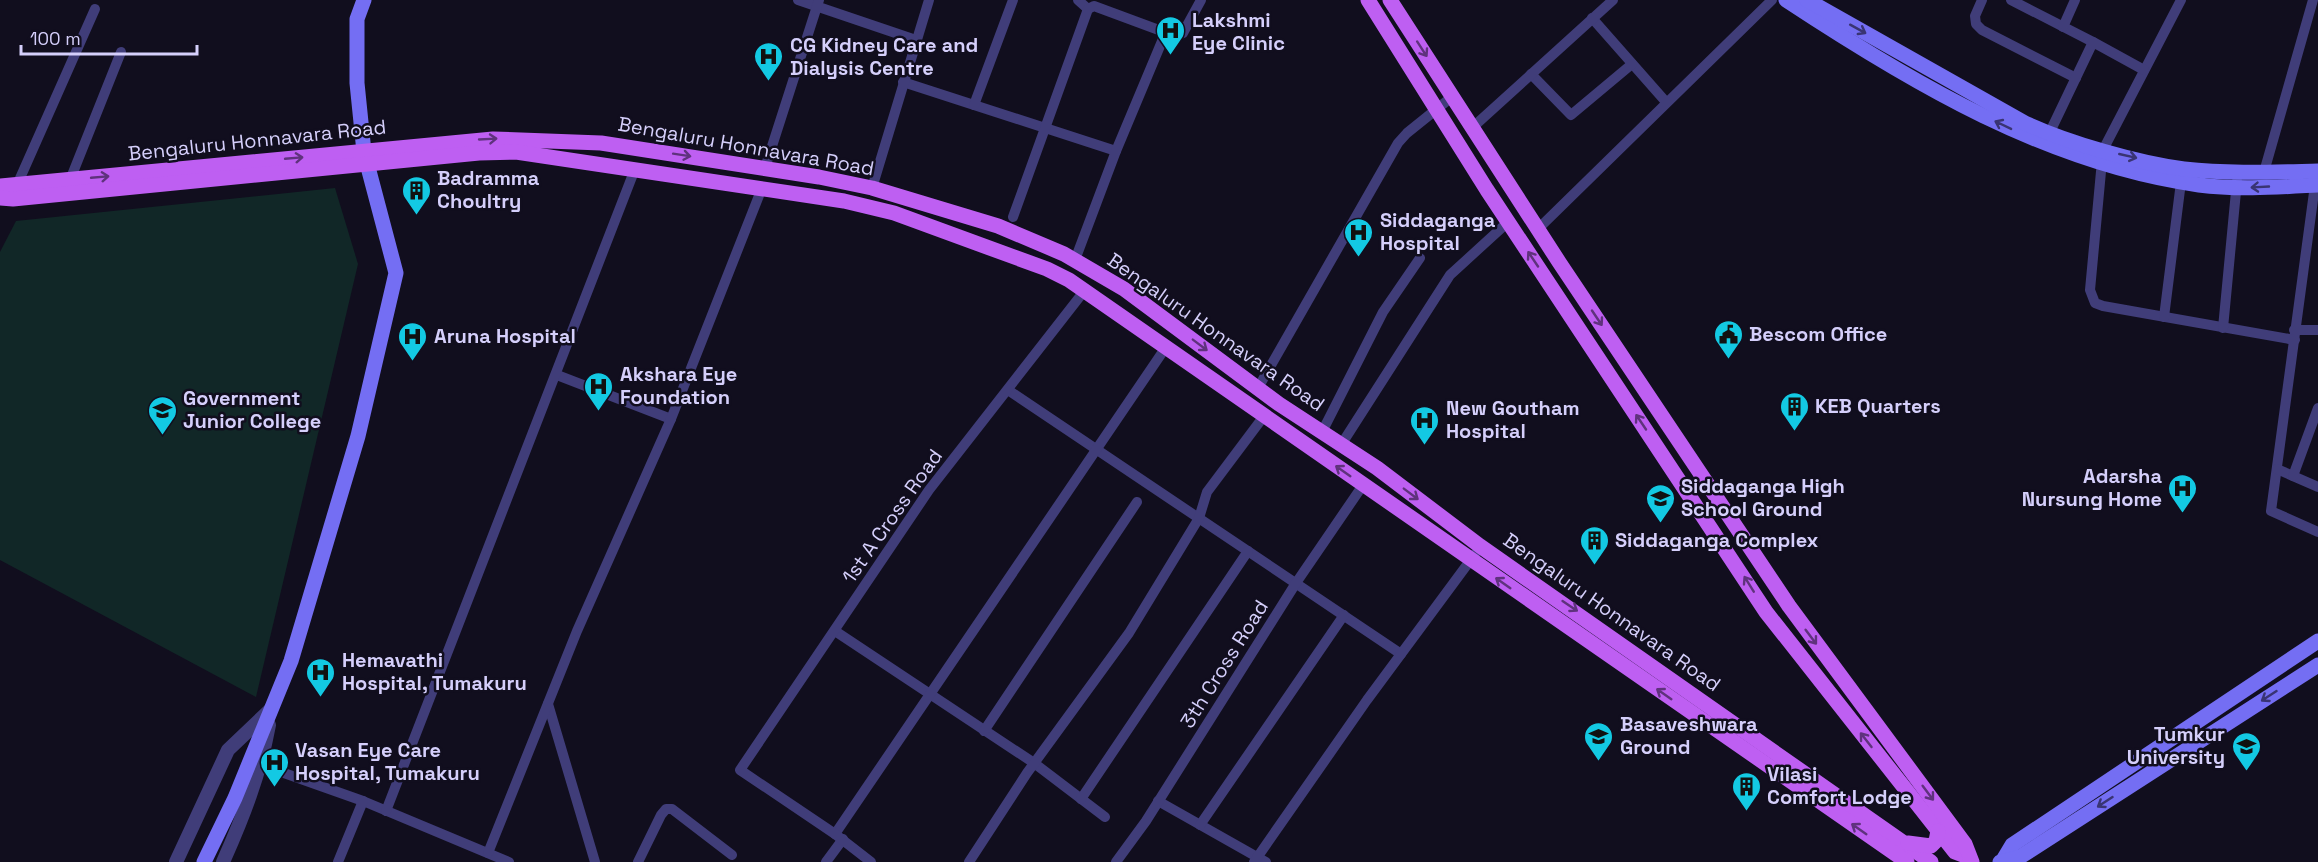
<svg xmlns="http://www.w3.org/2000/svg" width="2318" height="862" viewBox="0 0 2318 862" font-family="'Space Grotesk',sans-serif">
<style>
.green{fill:#112727}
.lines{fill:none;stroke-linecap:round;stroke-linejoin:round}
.minor{stroke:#403d79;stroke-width:10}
.tertiary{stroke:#403d79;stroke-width:14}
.secondary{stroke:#746ef3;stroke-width:15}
.primary{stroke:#be5ff2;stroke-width:15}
.oneway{stroke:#393473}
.oneway2{stroke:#5f327d}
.labels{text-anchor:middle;stroke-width:5;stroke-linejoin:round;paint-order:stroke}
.poi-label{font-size:20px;font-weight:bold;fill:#d5cffb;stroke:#110e1e;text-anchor:start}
.street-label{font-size:20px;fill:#d5cffb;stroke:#110e1e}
</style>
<rect width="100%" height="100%" fill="#110e1e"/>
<polygon class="green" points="335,188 358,264 256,697 0,560 0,252 16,221"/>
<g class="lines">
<g class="minor">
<polyline points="798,0 916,40"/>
<polyline points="1078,0 1088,9"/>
<polyline points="1982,0 1975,16 1976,24 1982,30 2076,78"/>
<polyline points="2011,0 2093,42"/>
<polyline points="2181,0 2103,150 2090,290 2095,303 2103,306 2295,340"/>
<polyline points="1592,18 1666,102"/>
<polyline points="2063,27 2075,0"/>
<polyline points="1531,74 1571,115 1632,64"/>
<polyline points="903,82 1116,151"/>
<polyline points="974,105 1013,0"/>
<polyline points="1473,127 1613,0"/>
<polyline points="2049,134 2093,42 2144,70"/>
<polyline points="765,168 819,0"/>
<polyline points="2264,172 2313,0"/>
<polyline points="70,180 121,52"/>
<polyline points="17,185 95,9"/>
<polyline points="2315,185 2271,511 2318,532"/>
<polyline points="872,188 929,0"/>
<polyline points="1013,217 1088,9 1094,6 1175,36 1183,33 1201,0"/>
<polyline points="1539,228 1772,0"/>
<polyline points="1075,260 1116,151 1165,34"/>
<polyline points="2164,317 2181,182"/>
<polyline points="2223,328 2237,181"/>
<polyline points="2294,330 2318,330"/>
<polyline points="557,375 671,419"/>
<polyline points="1258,388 1398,143 1407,133 1453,96"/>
<polyline points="1008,390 1401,654"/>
<polyline points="1322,432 1383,312 1420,258"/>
<polyline points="1341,445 1450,275 1508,222"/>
<polyline points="2277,469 2318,487"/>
<polyline points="2293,476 2318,408"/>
<polyline points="835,631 1034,763 1105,817"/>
<polyline points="548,704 595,862"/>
<polyline points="984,731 1137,502"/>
<polyline points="253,762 363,801 509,862"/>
<polyline points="1081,799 1248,551"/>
<polyline points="1158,801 1266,862"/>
<polyline points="386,811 635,169"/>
<polyline points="1200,825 1344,615"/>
<polyline points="835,834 1166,347"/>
<polyline points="488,853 577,631 671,419 762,188"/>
<polyline points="338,862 363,801"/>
<polyline points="638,862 661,815 666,809 672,809 732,855"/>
<polyline points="826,862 843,839"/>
<polyline points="871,862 835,834 740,770 929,490 1085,290"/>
<polyline points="969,862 1027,773 1129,633 1199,518 1207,492 1264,416"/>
<polyline points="1116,862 1146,821 1296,583 1363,485"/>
<polyline points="1254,862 1367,700 1475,554"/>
</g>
<g class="tertiary">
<polyline points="176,862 228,750 271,709"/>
<path d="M223,862C243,817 260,774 269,725"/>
</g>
<g class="secondary">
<path d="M1786,0C1912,83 2048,164 2199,185C2238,190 2279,187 2318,185"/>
<path d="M1807,0L2025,123C2068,143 2138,163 2184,169C2229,174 2274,172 2318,171"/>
<polyline points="2003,860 2012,845 2318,641"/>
<polyline points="204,862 235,798 291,661 358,436 396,273 364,152 357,83 357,19 364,0"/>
<polyline points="2000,862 2020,857 2318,665"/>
</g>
<g class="primary">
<polyline points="1368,0 1487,190 1766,612 1955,852 1968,857"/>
<polyline points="1390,0 1559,262 1789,606 1965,844 1972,862"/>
<polyline points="0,186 493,139 601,143 819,177 872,188 998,226 1064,254 1124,289 1279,404 1377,468 1480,546 1931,862"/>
<polyline points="0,198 13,199 479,153 516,152 844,201 894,213 1047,269 1069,280 1907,862"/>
<polyline points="1908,843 1931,846 1936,841 1938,831"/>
</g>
</g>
<defs><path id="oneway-shaft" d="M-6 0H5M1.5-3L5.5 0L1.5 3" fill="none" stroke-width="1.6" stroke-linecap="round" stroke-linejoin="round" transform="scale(1.5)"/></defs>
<g class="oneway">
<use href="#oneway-shaft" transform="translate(1858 29) rotate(29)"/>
<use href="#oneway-shaft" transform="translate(2003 125) rotate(-154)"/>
<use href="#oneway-shaft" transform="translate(2128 156) rotate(13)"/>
<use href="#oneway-shaft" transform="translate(2260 187) rotate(177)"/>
<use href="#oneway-shaft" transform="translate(2269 696) rotate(147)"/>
<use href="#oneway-shaft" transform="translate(2105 802) rotate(147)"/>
</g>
<g class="oneway2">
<use href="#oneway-shaft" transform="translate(1422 49) rotate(57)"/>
<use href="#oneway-shaft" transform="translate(488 139) rotate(-3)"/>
<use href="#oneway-shaft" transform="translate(682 155) rotate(9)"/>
<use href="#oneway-shaft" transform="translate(294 158) rotate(-5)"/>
<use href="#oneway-shaft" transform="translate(100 177) rotate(-5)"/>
<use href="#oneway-shaft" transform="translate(1533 259) rotate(-124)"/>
<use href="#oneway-shaft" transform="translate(1597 318) rotate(56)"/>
<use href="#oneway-shaft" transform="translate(1200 345) rotate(37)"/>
<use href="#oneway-shaft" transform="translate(1641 422) rotate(-124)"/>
<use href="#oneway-shaft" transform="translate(1343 471) rotate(-145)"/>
<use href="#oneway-shaft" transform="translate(1411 494) rotate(37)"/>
<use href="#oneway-shaft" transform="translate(1503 583) rotate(-145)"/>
<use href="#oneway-shaft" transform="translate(1749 584) rotate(-122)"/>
<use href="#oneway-shaft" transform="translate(1570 606) rotate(34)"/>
<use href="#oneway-shaft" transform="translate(1811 637) rotate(53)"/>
<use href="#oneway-shaft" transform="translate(1664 694) rotate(-145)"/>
<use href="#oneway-shaft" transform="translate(1866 740) rotate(-128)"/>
<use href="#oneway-shaft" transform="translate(1928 793) rotate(53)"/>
<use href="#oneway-shaft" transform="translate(1859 829) rotate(-145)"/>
</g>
<defs>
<symbol id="hospital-pin" viewBox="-11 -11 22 30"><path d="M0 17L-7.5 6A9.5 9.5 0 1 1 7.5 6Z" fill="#13c9e3" stroke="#110e1e"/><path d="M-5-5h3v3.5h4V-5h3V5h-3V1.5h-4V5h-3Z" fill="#111"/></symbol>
<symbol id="building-pin" viewBox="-11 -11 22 30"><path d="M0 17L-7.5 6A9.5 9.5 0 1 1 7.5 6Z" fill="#13c9e3" stroke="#110e1e"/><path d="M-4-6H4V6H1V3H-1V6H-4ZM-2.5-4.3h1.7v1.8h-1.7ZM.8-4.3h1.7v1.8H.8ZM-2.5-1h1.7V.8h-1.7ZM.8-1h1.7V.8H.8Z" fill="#111"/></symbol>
<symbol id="civic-pin" viewBox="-11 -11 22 30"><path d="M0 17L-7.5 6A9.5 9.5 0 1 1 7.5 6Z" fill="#13c9e3" stroke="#110e1e"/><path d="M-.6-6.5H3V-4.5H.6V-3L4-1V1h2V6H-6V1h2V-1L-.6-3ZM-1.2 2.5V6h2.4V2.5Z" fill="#111"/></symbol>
<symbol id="university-pin" viewBox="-11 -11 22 30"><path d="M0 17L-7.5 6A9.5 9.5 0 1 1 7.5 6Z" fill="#13c9e3" stroke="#110e1e"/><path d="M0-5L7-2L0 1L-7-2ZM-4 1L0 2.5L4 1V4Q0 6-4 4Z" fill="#111"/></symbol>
<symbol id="school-pin" viewBox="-11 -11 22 30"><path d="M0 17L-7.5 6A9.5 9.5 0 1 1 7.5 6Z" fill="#13c9e3" stroke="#110e1e"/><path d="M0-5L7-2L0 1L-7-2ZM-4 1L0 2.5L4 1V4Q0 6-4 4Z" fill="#111"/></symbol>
</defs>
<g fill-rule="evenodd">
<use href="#hospital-pin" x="1154" y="14" width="33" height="45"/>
<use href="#hospital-pin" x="752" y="40" width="33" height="45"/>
<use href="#building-pin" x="400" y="174" width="33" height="45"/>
<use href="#hospital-pin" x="1342" y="216" width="33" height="45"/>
<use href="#civic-pin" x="1712" y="318" width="33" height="45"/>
<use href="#hospital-pin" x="396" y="320" width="33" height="45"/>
<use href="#hospital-pin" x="582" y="370" width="33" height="45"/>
<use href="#building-pin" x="1778" y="390" width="33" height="45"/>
<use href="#university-pin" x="146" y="394" width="33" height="45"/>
<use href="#hospital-pin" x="1408" y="404" width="33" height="45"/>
<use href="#hospital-pin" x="2166" y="472" width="33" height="45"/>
<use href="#school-pin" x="1644" y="482" width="33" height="45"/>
<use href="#building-pin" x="1578" y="524" width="33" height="45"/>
<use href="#hospital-pin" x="304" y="656" width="33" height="45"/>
<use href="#school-pin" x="1582" y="720" width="33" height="45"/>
<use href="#university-pin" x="2230" y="730" width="33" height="45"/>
<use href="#hospital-pin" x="258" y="746" width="33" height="45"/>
<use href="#building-pin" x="1730" y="770" width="33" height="45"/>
</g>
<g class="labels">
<g class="poi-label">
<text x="1192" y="27">Lakshmi<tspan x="1192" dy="23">Eye Clinic</tspan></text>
<text x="790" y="52">CG Kidney Care and<tspan x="790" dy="23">Dialysis Centre</tspan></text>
<text x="437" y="185">Badramma<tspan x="437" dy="23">Choultry</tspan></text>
<text x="1380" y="227">Siddaganga<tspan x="1380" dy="23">Hospital</tspan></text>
<text x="1749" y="341">Bescom Office</text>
<text x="434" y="343">Aruna Hospital</text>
<text x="620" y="381">Akshara Eye<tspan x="620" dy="23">Foundation</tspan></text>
<text x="183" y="405">Government<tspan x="183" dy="23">Junior College</tspan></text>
<text x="1815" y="413">KEB Quarters</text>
<text x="1446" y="415">New Goutham<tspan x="1446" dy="23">Hospital</tspan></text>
<text x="2162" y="483" text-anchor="end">Adarsha<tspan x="2162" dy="23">Nursung Home</tspan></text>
<text x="1681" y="493">Siddaganga High<tspan x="1681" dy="23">School Ground</tspan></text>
<text x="1615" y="547">Siddaganga Complex</text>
<text x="342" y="667">Hemavathi<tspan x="342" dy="23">Hospital, Tumakuru</tspan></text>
<text x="1620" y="731">Basaveshwara<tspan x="1620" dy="23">Ground</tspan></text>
<text x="2225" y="741" text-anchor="end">Tumkur<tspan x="2225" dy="23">University</tspan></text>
<text x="295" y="757">Vasan Eye Care<tspan x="295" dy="23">Hospital, Tumakuru</tspan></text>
<text x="1767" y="781">Vilasi<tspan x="1767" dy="23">Comfort Lodge</tspan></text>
</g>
<g class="street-label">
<text transform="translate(257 140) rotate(-6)" y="7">Bengaluru Honnavara Road</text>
<text transform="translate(746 146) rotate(10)" y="7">Bengaluru Honnavara Road</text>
<text transform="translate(1216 332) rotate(35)" y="7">Bengaluru Honnavara Road</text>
<text transform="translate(892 516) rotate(-55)" y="7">1st A Cross Road</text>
<text transform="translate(1612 612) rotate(35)" y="7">Bengaluru Honnavara Road</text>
<text transform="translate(1224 664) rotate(-58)" y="7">3th Cross Road</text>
</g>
</g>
<path d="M21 45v9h176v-9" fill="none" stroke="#d5cffb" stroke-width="3"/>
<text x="30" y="45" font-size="18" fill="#d5cffb" stroke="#110e1e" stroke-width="4.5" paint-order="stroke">100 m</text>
</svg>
